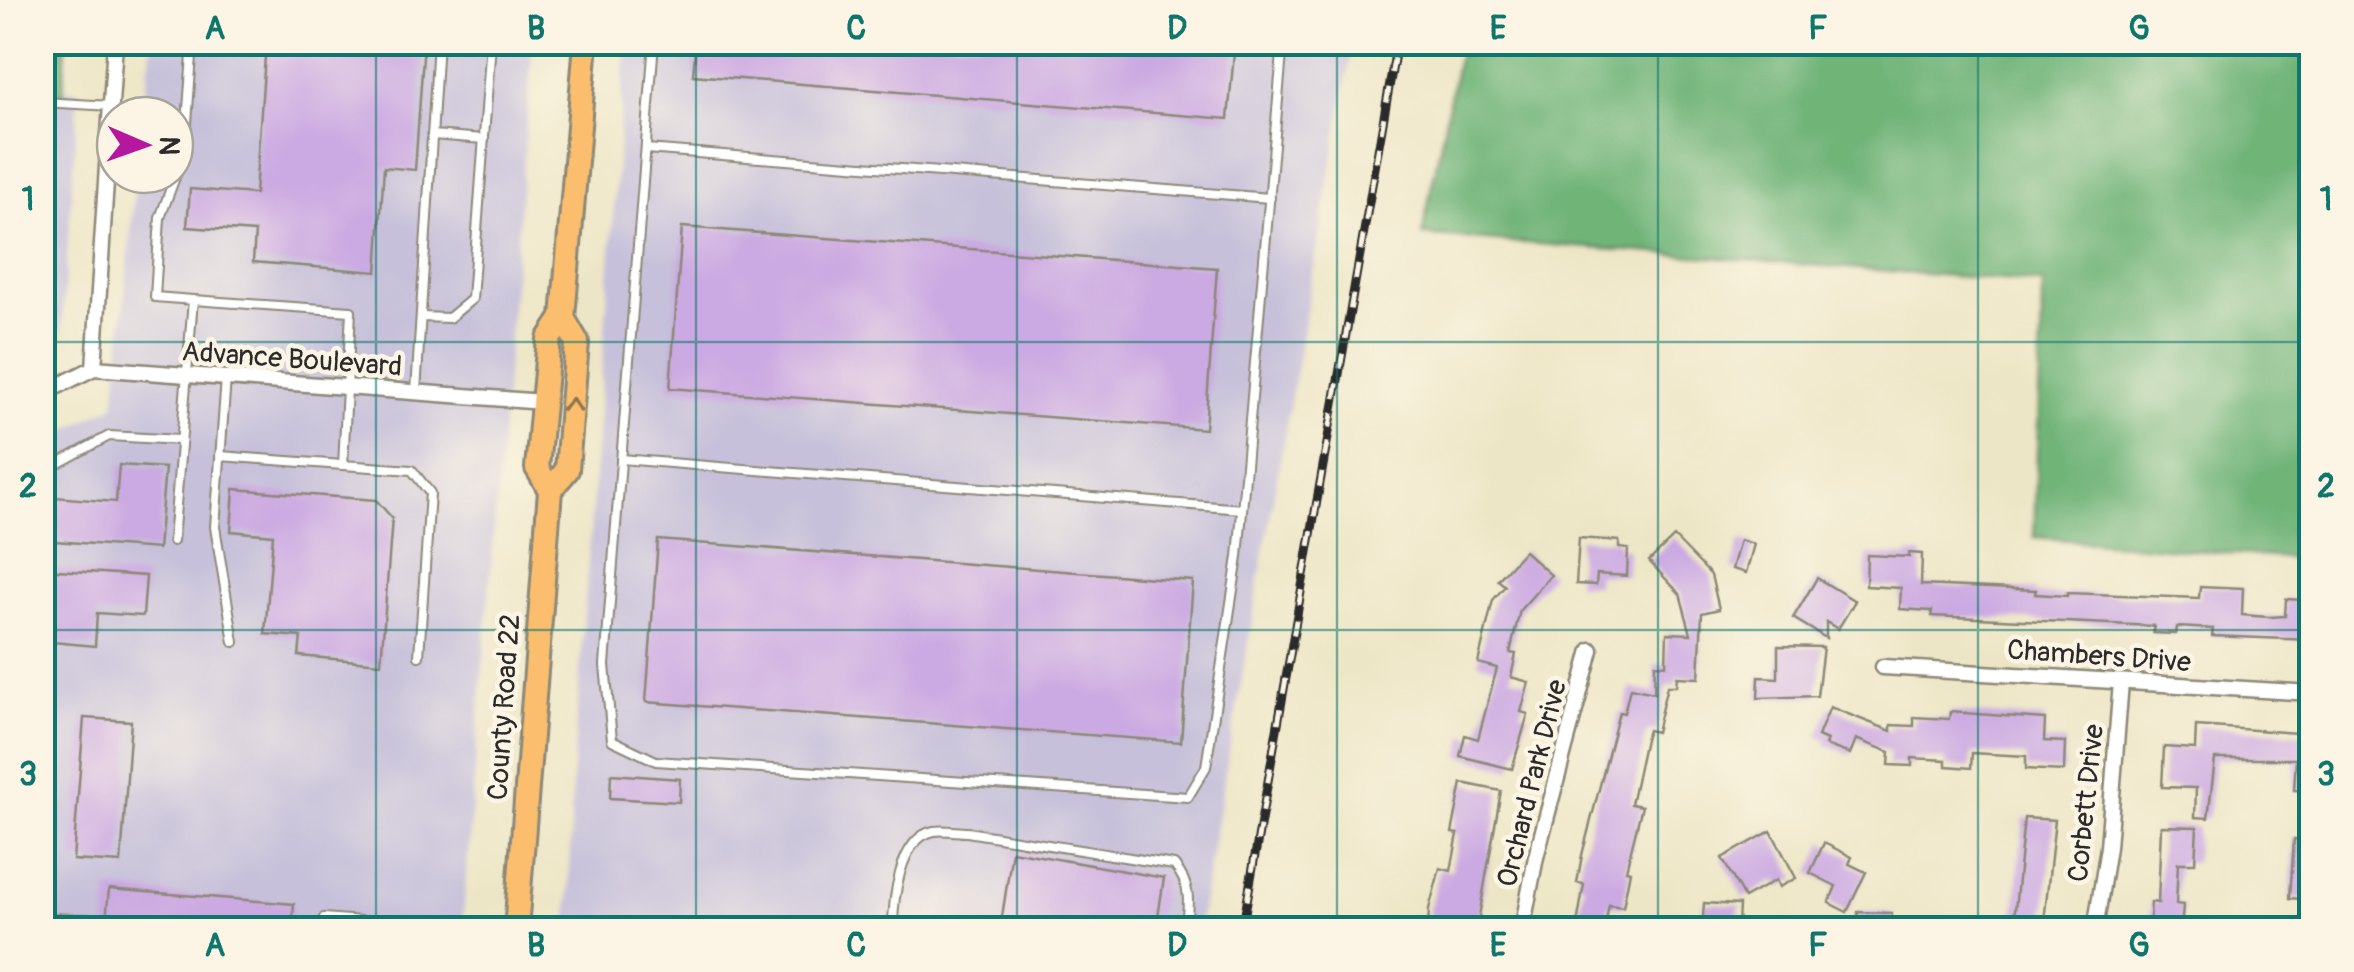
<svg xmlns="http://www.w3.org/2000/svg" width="2354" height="972" viewBox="0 0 2354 972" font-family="Pangolin,sans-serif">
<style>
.industrial{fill:#c6c0da}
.forest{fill:#70b478;stroke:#4e7052;stroke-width:2.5}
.building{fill:#cba9e2}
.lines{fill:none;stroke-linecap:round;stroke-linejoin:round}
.service-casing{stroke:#8c8878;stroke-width:12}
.minor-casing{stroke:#8c8878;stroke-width:19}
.primary-casing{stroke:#8c8878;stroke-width:28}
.service{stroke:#fff;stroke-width:8}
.minor{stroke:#fff;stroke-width:14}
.primary{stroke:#fabe6e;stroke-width:22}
.rail-casing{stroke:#2b2b2b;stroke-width:9}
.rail{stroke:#fcf5e5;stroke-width:5;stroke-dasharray:15;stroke-linecap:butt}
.oneway{stroke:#92744c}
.grid{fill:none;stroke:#0f766e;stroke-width:2.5;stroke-opacity:0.55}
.labels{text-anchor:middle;stroke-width:9;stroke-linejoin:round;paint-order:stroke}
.street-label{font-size:28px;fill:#2b2b2b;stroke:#fcf5e5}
.neatline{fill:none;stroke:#0f766e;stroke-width:4}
.grid-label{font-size:32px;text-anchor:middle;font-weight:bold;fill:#0f766e}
</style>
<rect width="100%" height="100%" fill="#fcf5e5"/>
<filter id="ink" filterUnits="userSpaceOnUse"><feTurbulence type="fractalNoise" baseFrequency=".01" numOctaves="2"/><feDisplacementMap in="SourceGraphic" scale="20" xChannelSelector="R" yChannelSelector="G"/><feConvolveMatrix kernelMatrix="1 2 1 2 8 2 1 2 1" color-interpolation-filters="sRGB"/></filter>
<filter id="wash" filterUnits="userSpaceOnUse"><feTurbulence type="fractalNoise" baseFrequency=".0048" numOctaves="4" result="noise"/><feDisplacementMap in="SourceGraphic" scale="40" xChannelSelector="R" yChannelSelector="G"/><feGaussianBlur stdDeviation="2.25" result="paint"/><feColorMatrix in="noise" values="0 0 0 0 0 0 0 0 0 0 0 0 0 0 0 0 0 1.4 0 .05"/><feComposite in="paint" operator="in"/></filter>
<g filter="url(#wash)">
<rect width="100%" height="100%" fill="#ede6c6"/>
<g class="industrial">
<polygon points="152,43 533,43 462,929 43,930 43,442 115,405 136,175 175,175 175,115 142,115"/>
<polygon points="626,43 1353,43 1198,929 568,930 572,779"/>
<polygon points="43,88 79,91 61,335 43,347"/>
</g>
<g class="forest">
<polygon points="42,43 66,43 63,94 43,92"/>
<polygon points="1461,43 2311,43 2311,560 2034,537 2043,283 1422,235"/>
</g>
<g id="blocks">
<g class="building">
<polygon points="266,42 424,42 415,170 384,167 377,272 253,262 255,232 187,227 190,189 255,194"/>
<polygon points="696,42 1235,42 1228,119 693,75"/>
<polygon points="682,227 1217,268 1205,429 670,388"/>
<polygon points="119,465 165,468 158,549 42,540 42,496 116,502"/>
<polygon points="234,489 376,500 392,518 381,663 299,656 301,637 265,634 273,535 231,531"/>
<polygon points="1674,537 1711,575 1719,609 1702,613 1699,678 1677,677 1676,686 1667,686 1656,732 1648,730 1645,739 1631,804 1642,806 1626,870 1630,871 1623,907 1609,905 1604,930 1576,930 1584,884 1577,883 1582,855 1619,712 1624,713 1630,688 1654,693 1655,664 1666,665 1667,633 1691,634 1680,594 1649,561"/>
<polygon points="1579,538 1619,541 1619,548 1628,549 1627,576 1597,574 1596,585 1576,584"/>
<polygon points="658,540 1193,581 1181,742 646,702"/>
<polygon points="1740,540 1754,544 1746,573 1732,569"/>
<polygon points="1524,551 1551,575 1520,610 1510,653 1516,654 1511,677 1529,682 1521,712 1528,714 1512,769 1460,756 1465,735 1478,739 1497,668 1478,663 1493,600 1505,586 1498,580"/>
<polygon points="1909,553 1922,554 1921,585 2036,590 2035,594 2067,596 2067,593 2199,598 2200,586 2243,588 2242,615 2269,617 2285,616 2286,599 2301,600 2300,612 2312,613 2312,640 2212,636 2213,629 2177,627 2176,634 2153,633 2154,626 1932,616 1932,611 1900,609 1901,588 1866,586 1867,555 1909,557"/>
<polygon points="42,569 146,576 143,616 97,613 95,646 42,641"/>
<polygon points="1817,578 1855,601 1838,629 1826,622 1826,638 1793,618"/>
<polygon points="1778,646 1823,647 1817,696 1758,698 1759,677 1778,678"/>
<polygon points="1830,707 1891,731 1891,725 1914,726 1914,717 1949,719 1950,712 2045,719 2044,741 2065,742 2064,771 2026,769 2026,756 1972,753 1971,768 1946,766 1946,760 1912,758 1912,766 1889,765 1890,752 1856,739 1850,754 1825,745 1827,740 1818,736"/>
<polygon points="84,718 131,721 121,863 73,860"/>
<polygon points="2196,726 2312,734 2312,791 2294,790 2296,759 2215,759 2208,818 2195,817 2196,788 2162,787 2164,747 2195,749"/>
<polygon points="611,774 680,779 679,802 610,798"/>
<polygon points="1462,783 1501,791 1478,922 1471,921 1469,930 1446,930 1428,926 1429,909 1440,868 1451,871 1458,834 1452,833"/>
<polygon points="2024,818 2055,820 2044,922 2014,920"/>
<polygon points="2161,826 2197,827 2195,863 2178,863 2176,904 2183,905 2181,930 2149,930 2151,902 2158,903"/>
<polygon points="1771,831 1796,878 1779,887 1776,880 1744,898 1722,858"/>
<polygon points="2294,839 2312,840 2312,900 2290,898"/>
<polygon points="1824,843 1852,857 1849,864 1866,872 1847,912 1829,903 1836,886 1810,873"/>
<polygon points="1012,851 1164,878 1156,930 1000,930"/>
<polygon points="109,889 294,904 292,930 105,930"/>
<polygon points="1704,903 1739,905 1738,926 1702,930"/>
<polygon points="1858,912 1892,913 1891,930 1858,930"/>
</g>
</g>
</g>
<g filter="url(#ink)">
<use href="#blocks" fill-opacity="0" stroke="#8c8878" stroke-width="2.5"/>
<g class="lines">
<defs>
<g id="service">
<polyline points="193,42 185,150 160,218 155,297 193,300"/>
<polyline points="654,42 605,665 612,740 656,761 1188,797 1206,767 1238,557 1283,42"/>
<polyline points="42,102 112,106"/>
<polyline points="432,135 484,139"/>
<polyline points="646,149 1270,198"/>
<polyline points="42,226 49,102"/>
<polyline points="421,317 449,318 472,299 491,42"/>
<polyline points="226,378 215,527 234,642"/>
<polyline points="416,392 438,42"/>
<polyline points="220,456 412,470 430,493 419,656"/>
<polyline points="621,459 1242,509"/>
<polyline points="42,472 109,436 180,440"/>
<polyline points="173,541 193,300 351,311 343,465"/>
<polyline points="42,918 91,919"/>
<polyline points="323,930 324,918 410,925 414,930"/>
<path d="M893,930C893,900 899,838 934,831C944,829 957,832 967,832L1174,865C1192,886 1189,903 1185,930"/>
</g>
<g id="minor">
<polyline points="94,368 115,42"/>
<polyline points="42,394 94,368 543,402"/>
<polyline points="1883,667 2312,693"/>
<polyline points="1522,930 1536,857 1591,650"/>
<polyline points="2095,930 2108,847 2121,682"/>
</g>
<g id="primary">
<polyline points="550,490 537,468 549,339 563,318 586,42"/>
<polyline points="516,930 550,490 567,470 577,342 563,318"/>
</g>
</defs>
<use href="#service" class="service-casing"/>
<use href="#minor" class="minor-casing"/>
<use href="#primary" class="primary-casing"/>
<use href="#service" class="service"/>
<use href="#minor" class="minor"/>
<use href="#primary" class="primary"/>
<defs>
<polyline id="rail" points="1242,930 1397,42"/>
</defs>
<use href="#rail" class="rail-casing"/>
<use href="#rail" class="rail"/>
</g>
<defs><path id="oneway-chevron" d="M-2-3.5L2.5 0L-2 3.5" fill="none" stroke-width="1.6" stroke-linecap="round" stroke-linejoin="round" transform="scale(2.5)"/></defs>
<use class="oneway" href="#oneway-chevron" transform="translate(572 405) rotate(-86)"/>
</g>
<path class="grid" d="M376,42V930M696,42V930M1017,42V930M1337,42V930M1658,42V930M1978,42V930M42,342H2312M42,630H2312"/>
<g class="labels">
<g class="street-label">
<text transform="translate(292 358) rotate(4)" y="10">Advance Boulevard</text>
<text transform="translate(2099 655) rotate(4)" y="10">Chambers Drive</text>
<text transform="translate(503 707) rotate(-86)" y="10">County Road 22</text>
<text transform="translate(1531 783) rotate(-76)" y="10">Orchard Park Drive</text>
<text transform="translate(2085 803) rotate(-84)" y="10">Corbett Drive</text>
</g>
</g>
<rect width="2354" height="972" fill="none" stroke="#fcf5e5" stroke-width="110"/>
<g transform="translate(145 145) rotate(92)"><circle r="48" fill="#fcf5e5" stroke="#a8a49b" stroke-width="2.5"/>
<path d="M0-8L18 38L0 25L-18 38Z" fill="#b5179e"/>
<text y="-15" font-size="28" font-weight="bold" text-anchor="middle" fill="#2b2b2b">N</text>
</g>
<rect x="55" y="55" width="2244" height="862" class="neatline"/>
<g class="grid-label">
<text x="215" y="39">A</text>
<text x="536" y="39">B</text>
<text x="856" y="39">C</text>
<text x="1177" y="39">D</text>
<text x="1498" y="39">E</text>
<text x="1818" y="39">F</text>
<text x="2139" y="39">G</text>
<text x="28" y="210">1</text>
<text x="2326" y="210">1</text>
<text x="28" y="497">2</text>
<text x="2326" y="497">2</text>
<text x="28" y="785">3</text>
<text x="2326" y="785">3</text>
<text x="215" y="956">A</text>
<text x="536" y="956">B</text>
<text x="856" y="956">C</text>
<text x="1177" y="956">D</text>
<text x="1498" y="956">E</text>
<text x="1818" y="956">F</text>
<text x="2139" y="956">G</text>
</g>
</svg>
